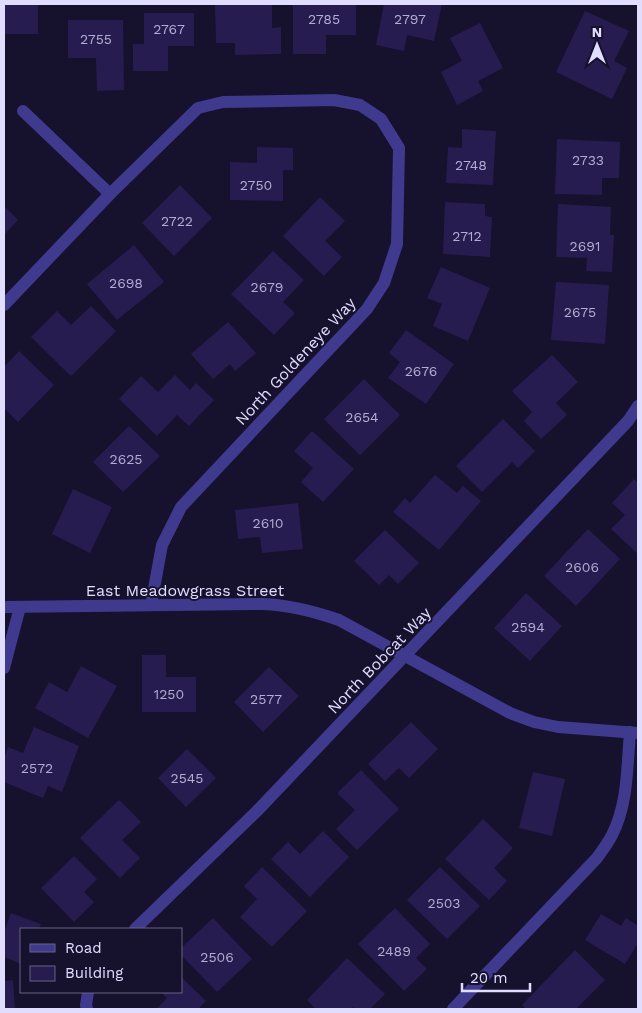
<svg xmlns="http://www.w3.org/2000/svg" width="642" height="1013" viewBox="0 0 642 1013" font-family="'Work Sans',sans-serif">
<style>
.building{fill:#271c4f}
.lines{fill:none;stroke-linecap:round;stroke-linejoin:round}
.street{stroke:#3f3a8e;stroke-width:12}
.labels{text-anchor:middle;stroke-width:4;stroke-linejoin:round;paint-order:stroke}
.number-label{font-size:14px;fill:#b2add3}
.street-label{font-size:16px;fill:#e1ddff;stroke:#16112d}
</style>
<rect width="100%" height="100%" fill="#16112d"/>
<g class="building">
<rect x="4" y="4" width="34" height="30"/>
<polygon points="215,4 272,4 272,28 281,27 281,54 235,55 235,43 216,43"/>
<polygon points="293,4 356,4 356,35 326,35 326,54 293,54"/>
<polygon points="384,4 442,4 434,41 407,35 404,51 376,45"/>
<polygon points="585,11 629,31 614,61 627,68 612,99 556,72"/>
<polygon points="144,13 194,13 194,46 168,46 168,71 133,71 133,44 144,44"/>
<polygon points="68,20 123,20 124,90 97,91 96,58 68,58"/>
<polygon points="480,23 503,68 478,81 483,91 457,105 441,72 462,61 450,38"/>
<polygon points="462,129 496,131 493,185 446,183 448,147 462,148"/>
<polygon points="557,139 620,142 619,178 602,178 602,195 555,194"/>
<polygon points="257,147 293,148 293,170 283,170 283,201 230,200 230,162 257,163"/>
<polygon points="180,185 212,218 174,256 142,223"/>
<polygon points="320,197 345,221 325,241 342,257 324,276 283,236"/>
<polygon points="445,202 485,204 485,216 492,217 490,257 443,254"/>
<polygon points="558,204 611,207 610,235 614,235 612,272 586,271 587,258 556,257"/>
<polygon points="4,206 18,220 4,235"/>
<polygon points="134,245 164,282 117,320 87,284"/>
<polygon points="273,251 304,280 283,302 295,313 274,335 231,294"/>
<polygon points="441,267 490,288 468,341 433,326 442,304 427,298"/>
<polygon points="556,282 609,285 605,344 551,340"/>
<polygon points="91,306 116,331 71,376 31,337 57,311 71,325"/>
<polygon points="228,322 256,353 235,371 230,364 213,379 191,354"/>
<polygon points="406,330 454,364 426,404 388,378 400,362 389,353"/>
<polygon points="19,351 54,385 18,422 4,408 4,385 5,384 4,383 4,367"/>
<polygon points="552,355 578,382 556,403 567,415 541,439 524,421 532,412 512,391"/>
<polygon points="175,375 190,390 196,383 214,400 189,426 177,415 157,436 119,399 141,376 158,392"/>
<polygon points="364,379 400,415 360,455 324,419"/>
<polygon points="503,419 535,451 518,468 512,462 482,492 456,466"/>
<polygon points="129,426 160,456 123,492 93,462"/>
<polygon points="312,431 354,469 323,502 301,482 313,468 294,451"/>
<polygon points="435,475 457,493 463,486 481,501 439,550 393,512 405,498 410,503"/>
<polygon points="634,479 638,483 638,554 611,529 625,515 612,503"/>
<polygon points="73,489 112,507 90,553 52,534"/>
<polygon points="298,503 303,549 262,553 260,537 238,539 235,510"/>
<polygon points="588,529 620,559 576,606 544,576"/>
<polygon points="385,530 419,563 398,584 389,575 379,585 354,561"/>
<polygon points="526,593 562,626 530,661 494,628"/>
<polygon points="142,655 166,655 166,677 196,677 196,712 142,712"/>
<polygon points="81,666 117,686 88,738 35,708 49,682 67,692"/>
<polygon points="269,667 299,696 263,732 234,702"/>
<polygon points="411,722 438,749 409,778 399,768 385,781 368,764"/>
<polygon points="34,727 79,746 62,792 48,786 43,798 4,782 4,758 8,747 23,753"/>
<polygon points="187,749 216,778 186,807 158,778"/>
<polygon points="361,770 399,809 357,850 336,829 355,810 337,793"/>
<polygon points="533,772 565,779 552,836 519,828"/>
<polygon points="119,800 141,822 122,840 140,858 120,878 80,838"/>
<polygon points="483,819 513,848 494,868 507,881 489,900 445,859"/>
<polygon points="323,831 349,857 310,897 271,859 288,842 300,854"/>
<polygon points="74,856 97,879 84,892 94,902 74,922 41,888"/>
<polygon points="262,867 307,911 272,947 240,917 257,899 244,886"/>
<polygon points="440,867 480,906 447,939 407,900"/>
<polygon points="395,908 430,944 416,958 427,969 404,991 358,944"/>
<polygon points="11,913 41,924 39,929 21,929 21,964 4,957 4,932"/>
<polygon points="601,914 621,926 626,918 638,926 638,943 625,964 585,940"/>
<polygon points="213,918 252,959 217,992 181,955 181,948"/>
<polygon points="575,950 605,980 576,1009 526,1009 522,1005"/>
<polygon points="347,958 385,994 370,1009 355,1009 353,1007 351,1009 316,1009 307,1000"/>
<polygon points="181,977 206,1001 198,1009 156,1009 167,998 161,992 181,992"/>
<polygon points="13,980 15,1009 4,1009 4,981"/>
</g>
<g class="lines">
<g class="street">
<polyline points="23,111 110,194"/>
<polyline points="4,305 110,194 198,108 223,102 334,100 360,105 381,119 399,148 397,244 384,283 367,309 181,507 162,545 151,605"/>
<path d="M4,607L263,604C290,605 313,611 339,620L510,713L534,722L558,727L638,733"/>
<polyline points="4,668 20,607"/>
<polyline points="135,929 257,811 628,421 638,406"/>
<polyline points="87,1009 86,1005 88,992"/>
<path d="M453,1009L597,858C602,851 608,843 612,835C628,804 627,767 630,732"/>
</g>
</g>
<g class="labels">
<g class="number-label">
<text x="324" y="24">2785</text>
<text x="410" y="24">2797</text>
<text x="169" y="34">2767</text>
<text x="96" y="44">2755</text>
<text x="588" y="165">2733</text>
<text x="471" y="170">2748</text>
<text x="256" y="190">2750</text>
<text x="177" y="226">2722</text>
<text x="467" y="241">2712</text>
<text x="585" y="251">2691</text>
<text x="126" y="288">2698</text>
<text x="267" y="292">2679</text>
<text x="580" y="317">2675</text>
<text x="421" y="376">2676</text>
<text x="362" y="422">2654</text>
<text x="126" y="464">2625</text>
<text x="268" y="528">2610</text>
<text x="582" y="572">2606</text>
<text x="528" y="632">2594</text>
<text x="169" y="699">1250</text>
<text x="266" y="704">2577</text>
<text x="37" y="773">2572</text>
<text x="187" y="783">2545</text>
<text x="444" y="908">2503</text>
<text x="394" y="956">2489</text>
<text x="217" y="962">2506</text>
</g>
<g class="street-label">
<text transform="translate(295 361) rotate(-47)" y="6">North Goldeneye Way</text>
<text x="185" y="596">East Meadowgrass Street</text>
<text transform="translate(379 660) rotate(-46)" y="6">North Bobcat Way</text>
</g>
</g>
<rect width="642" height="1013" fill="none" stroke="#e1ddff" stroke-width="10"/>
<rect x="20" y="928" width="162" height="65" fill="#16112d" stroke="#676381"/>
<rect x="30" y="944" width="25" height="8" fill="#3f3a8e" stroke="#676381"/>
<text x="65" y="953" font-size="15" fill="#e1ddff">Road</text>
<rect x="30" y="966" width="25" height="15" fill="#271c4f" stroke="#676381"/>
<text x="65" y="978" font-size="15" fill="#e1ddff">Building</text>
<g transform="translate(597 45)" stroke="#16112d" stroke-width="4" paint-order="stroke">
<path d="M0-4L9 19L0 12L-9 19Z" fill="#e1ddff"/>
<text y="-8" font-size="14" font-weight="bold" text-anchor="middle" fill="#e1ddff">N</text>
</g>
<path d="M462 983v8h68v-8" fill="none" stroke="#e1ddff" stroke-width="2.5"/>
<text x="470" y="983" font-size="15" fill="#e1ddff" stroke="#16112d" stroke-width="4" paint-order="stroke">20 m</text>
</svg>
